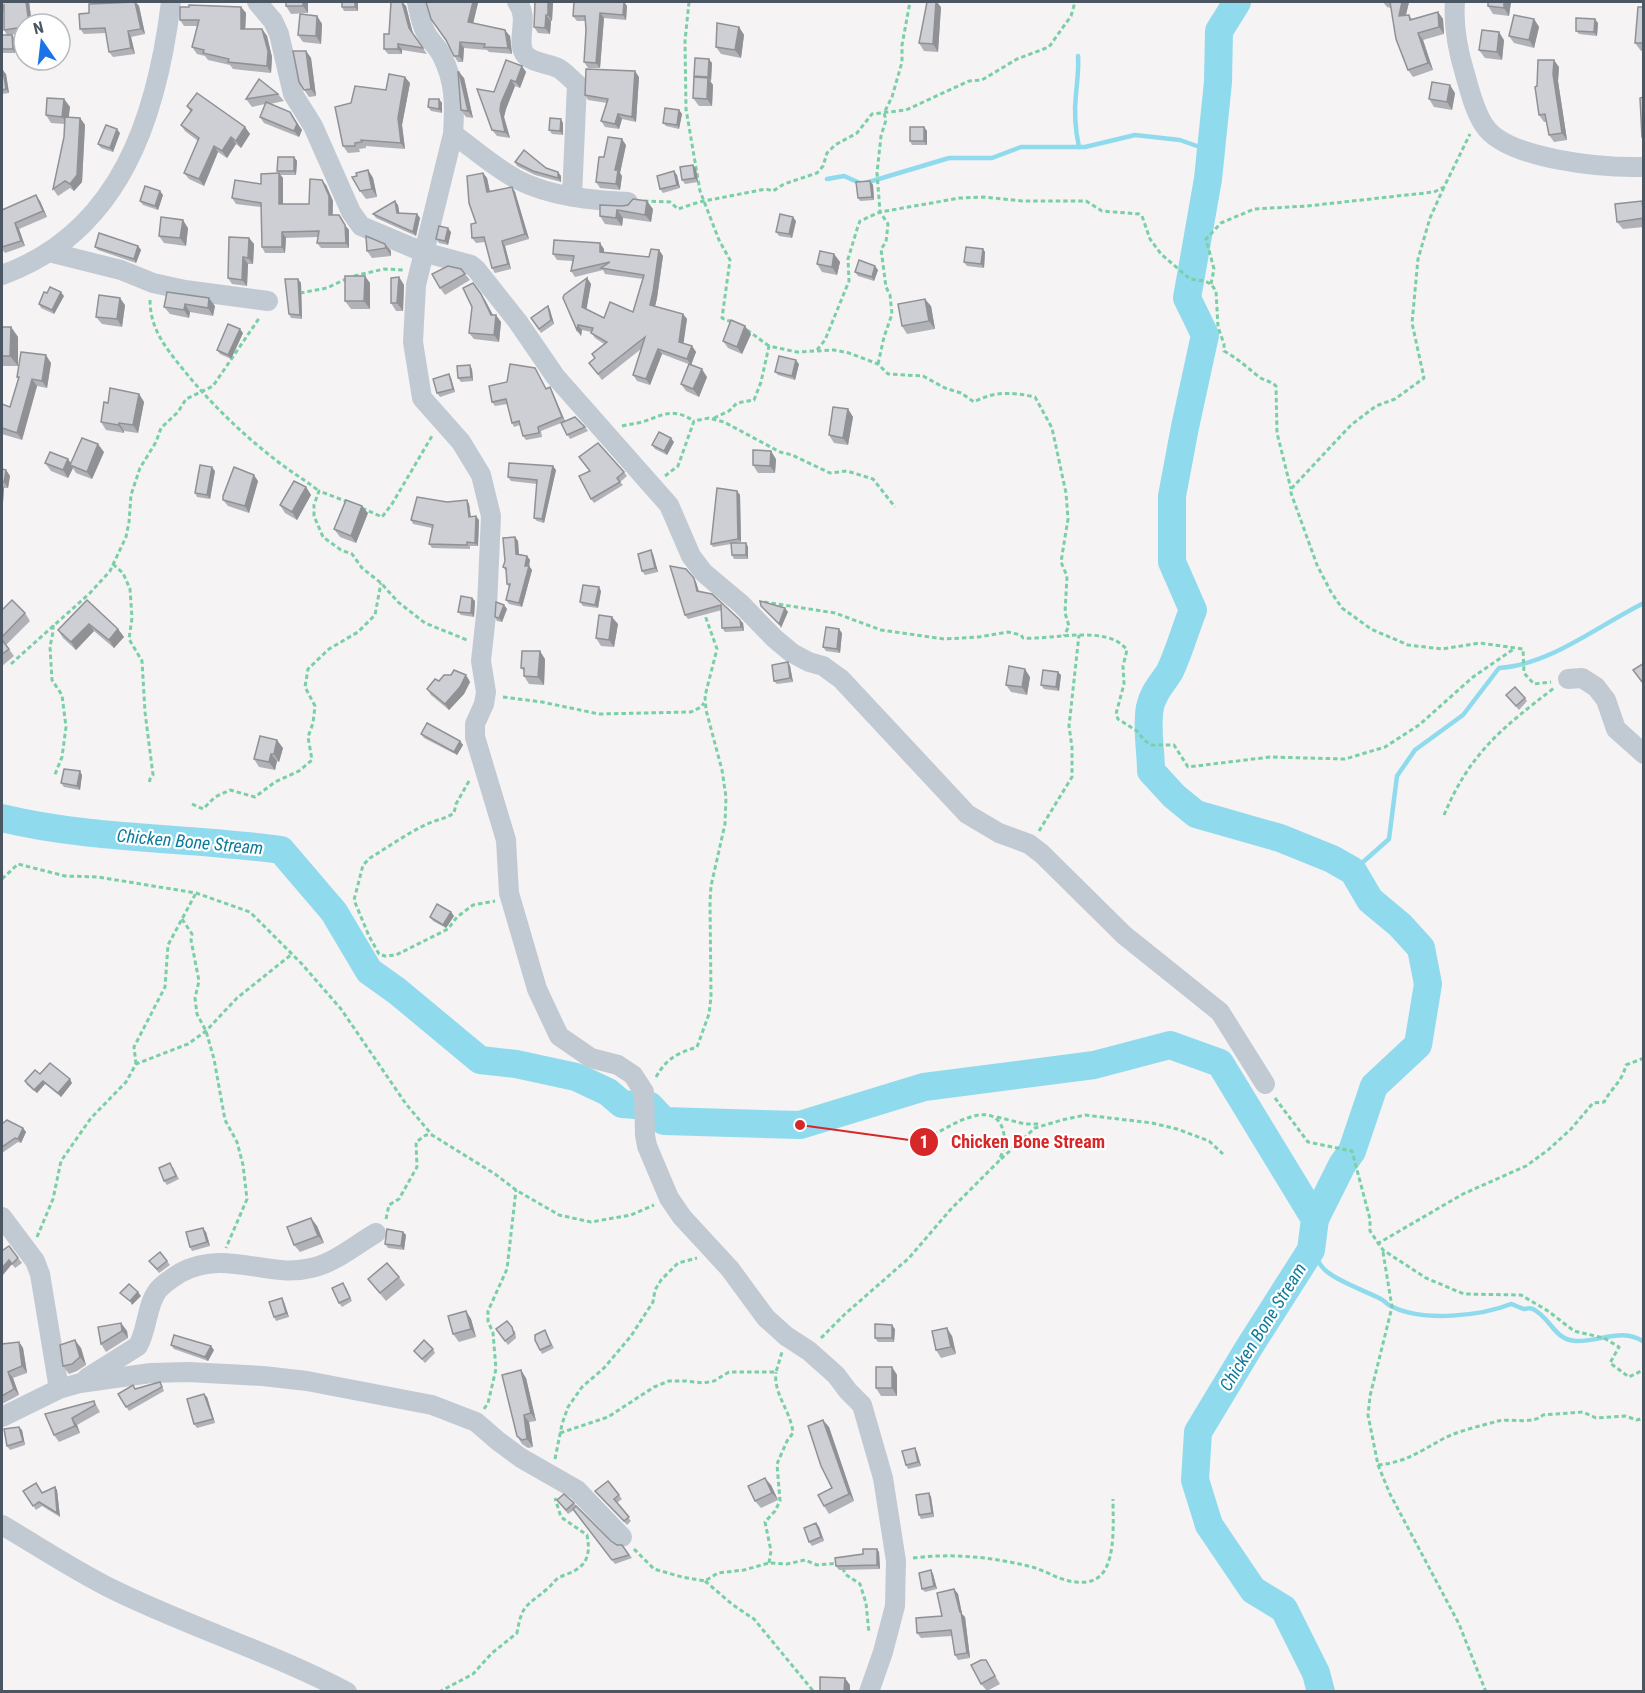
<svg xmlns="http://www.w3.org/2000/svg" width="1645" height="1693" viewBox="0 0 1645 1693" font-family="'Roboto Condensed',sans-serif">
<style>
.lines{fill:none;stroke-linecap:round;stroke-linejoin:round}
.stream{stroke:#90daee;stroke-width:4.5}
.river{stroke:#90daee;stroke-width:28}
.path{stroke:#7ad0a6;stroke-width:3;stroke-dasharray:4.5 3;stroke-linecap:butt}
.minor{stroke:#c1cad2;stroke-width:20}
.wall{fill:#b0b2b7}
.shaded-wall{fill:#909195}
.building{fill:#cdcfd5;stroke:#909195;stroke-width:1.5}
.labels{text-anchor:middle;stroke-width:4.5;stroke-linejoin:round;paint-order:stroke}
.water-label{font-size:18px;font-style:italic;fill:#0c7c9b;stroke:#fff}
.leader{fill:none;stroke:#d62828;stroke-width:2}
.callout-dot{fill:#d62828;stroke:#fff;stroke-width:2}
.mark-label{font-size:18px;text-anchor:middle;font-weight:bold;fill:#fff}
.callout-label{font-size:18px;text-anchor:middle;font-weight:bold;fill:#d62828;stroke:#fff;stroke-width:4.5;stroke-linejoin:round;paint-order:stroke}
</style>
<rect width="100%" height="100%" fill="#f5f3f3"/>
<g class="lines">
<g class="stream">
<path d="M1078,56C1079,70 1077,81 1076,94C1074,112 1075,129 1079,147"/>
<polyline points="827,179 844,176 862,184 949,158 992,158 1021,147 1085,147 1135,135 1180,140 1211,151"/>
<path d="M1353,871L1389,839L1397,776L1415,750L1463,715L1499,668C1550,665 1599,625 1644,603"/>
<path d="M1311,1250C1315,1256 1319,1264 1324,1269C1334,1280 1368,1292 1381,1299C1385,1301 1388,1306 1393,1307C1423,1322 1481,1316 1511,1304C1515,1305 1520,1308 1524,1309C1530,1309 1527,1307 1533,1309C1551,1318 1554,1340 1576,1341C1600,1342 1622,1327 1644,1342"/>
</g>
<g class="river">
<path d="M1237,2L1219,31L1218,82L1208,179L1187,298L1205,335L1185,427L1172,496V562L1193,610C1185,630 1179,652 1170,671C1163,683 1153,692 1150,707C1146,729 1151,749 1151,771L1174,796L1196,814L1280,838L1332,859L1353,871L1370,900L1400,925L1421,948L1428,984L1418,1045L1374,1086L1352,1151L1342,1165L1315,1219"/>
<path d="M2,818C93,840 188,837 281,850L334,912L369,971L397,991L480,1060L516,1064L576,1077L608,1092L622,1104L650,1106L664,1121L800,1125L924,1087L1094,1065L1170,1045L1220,1063L1315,1219L1311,1250L1248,1349L1198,1432L1195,1480L1209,1525L1253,1590L1284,1609L1316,1673L1321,1692"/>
</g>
<g class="path">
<polyline points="689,2 685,41 686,109 700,191 719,240 730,260 722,318 734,323"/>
<polyline points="1444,187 1430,218 1418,259 1412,323 1424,378 1395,399 1376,406 1351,425 1291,489 1291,493 1317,565 1331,592 1342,608 1371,629 1408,645 1442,649 1480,643 1523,649 1524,673 1534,684 1551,682"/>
<polyline points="644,201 670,202 678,209 699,202 766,189 773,191 784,184 817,173 823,166 827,153 835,145 857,133 872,114 906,110 969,81 982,80 1017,59 1049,47 1071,16 1075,2"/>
<polyline points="354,276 384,269 404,270"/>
<polyline points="1211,284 1214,269 1206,239 1221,223 1254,209 1307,206 1434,192 1444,187 1470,134"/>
<polyline points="300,293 327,288 348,278"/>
<path d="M150,300C150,328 165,347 182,368C210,403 242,434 277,461C291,472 305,480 319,491"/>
<polyline points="747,330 769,346"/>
<path d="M817,350L825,340L849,281L848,259L858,226L860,221L880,212L960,198L984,197L1022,201H1086L1102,211L1139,214L1142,216L1150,239L1161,254L1190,279L1205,281L1211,284L1216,291L1218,327L1224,344V351C1237,358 1248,368 1259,377C1265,381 1271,381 1276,386L1277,433L1291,489"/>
<polyline points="878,364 884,337 892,314 890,295 886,287 881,249 886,242 888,224 880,212 877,173 881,136 886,120 884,113 892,97 902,62 902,45 910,2"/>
<path d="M714,418L729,411L737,403L754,400L761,382L769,346L797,352L834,350L849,353L878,364L888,374L923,376L945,388L961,393L974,402C994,391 1013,392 1035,397L1052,428L1066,493L1068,519L1061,562L1067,576L1065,613L1069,626L1064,636"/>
<path d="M622,426C629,424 635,424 642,422C664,415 672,407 694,421"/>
<polyline points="665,476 678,466 694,421 709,418 724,422 780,452 792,455 830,473 847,471 873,479 895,507"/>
<polyline points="348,502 319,491 314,505 314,516 323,537 341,550 352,554 362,568 381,583 398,602 425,623 467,640"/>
<polyline points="362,508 382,517 392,504 432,436"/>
<polyline points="113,564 123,573 130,589 132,618 129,639 142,661 145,712 153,775 150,779 149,785"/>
<path d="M764,602L835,613L881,630L944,639L979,637L1008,632L1021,635L1023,638C1053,640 1108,624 1127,650L1123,666L1124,684L1116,714L1118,719L1137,731L1144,740L1151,745H1174L1188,767L1270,757L1345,759L1385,747L1419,725L1473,677L1515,648"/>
<polyline points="53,625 53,632 50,647 52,680 62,695 66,727 62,757 54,777"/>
<polyline points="11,664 90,593 110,571 126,537 129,522 131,495 140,468 156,442 161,428 178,412 186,399 213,386 260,317"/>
<polyline points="503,697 542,702 599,714 691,712 701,707 704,703"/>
<path d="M469,781L456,804L454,813C447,818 440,819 432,822C410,831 390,846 370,858L363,865L354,900L369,936L379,954L385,956L396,955L448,929L457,917L473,905L495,901"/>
<polyline points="192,804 203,809 215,797 230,790 255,797 275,782 299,771 312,760 308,737 313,723 315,706 305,687 308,669 329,649 358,632 375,615 381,583"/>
<path d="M1444,815C1470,753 1502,728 1554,688"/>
<polyline points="1039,831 1072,777 1072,747 1069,726 1079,635"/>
<polyline points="2,879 18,864 65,876 98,877 196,893 250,912 301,963 341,1009 406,1104 432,1135 495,1174 516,1190 559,1215 591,1222 631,1215 654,1205"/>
<polyline points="182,919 192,934 191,940 199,981 195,998 197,1014 206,1031 214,1059 225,1120 237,1142 243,1165 247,1199 226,1248"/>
<polyline points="136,1064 134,1047 165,987 168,945 196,893"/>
<path d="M656,1077C667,1058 676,1054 697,1047L709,1014L711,997L710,902L711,886L725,824L726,797L722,770L706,710L705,696L717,649L706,618L705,610"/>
<polyline points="1275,1098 1308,1142 1352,1151 1370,1219 1370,1231 1383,1250 1426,1278 1464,1294 1521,1295 1548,1311 1574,1331 1604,1338 1619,1347 1610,1363 1629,1377 1641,1371 1644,1372"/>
<polyline points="997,1117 1025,1124 1040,1124"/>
<polyline points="1001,1159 1035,1128 1062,1120 1085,1115 1152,1123 1177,1129 1209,1141 1223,1154"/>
<polyline points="386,1219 389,1205 399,1199 417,1167 416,1142 426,1135 432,1135"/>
<polyline points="37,1237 53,1199 61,1161 91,1118 126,1082 136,1064 188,1044 206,1031 237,998 292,954"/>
<path d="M1377,1244L1463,1194L1526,1166L1548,1150L1571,1129L1593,1103L1604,1102C1612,1087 1622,1082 1626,1065L1644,1058"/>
<polyline points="1383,1252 1392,1307 1370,1396 1368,1415 1378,1465 1390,1494 1459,1624 1486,1692"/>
<path d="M821,1338L845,1314L909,1258L951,1209L998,1162C1004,1151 1006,1141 1003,1130C993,1096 948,1128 929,1137"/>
<polyline points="484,1409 488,1403 496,1369 493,1333 488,1321 488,1311 507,1269 516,1190"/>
<polyline points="560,1433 608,1417 654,1387 669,1381 686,1381 703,1383 714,1381 729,1372 776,1372 782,1352"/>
<polyline points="555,1459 562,1424 568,1407 582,1387 604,1368 631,1336 653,1302 655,1290 661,1280 678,1263 697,1258"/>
<path d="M1378,1465C1406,1462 1417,1453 1441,1440C1456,1431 1481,1426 1498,1421C1512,1418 1532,1425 1543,1415L1583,1412L1596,1418L1625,1416L1637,1420L1644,1418"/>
<polyline points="634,1549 654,1569 682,1577 705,1581 718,1573 744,1570 769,1563 787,1564 805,1560 817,1565 840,1563"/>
<path d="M913,1558C952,1553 993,1557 1032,1567C1047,1571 1060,1581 1076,1582C1085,1583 1094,1582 1101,1575C1116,1560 1113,1519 1113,1499"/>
<path d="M769,1563L771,1551L765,1522L775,1511L780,1501L777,1464L787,1441L793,1433C791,1411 773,1394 776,1372"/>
<polyline points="843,1568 845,1574 860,1584 866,1603 869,1633"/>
<polyline points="705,1581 733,1605 754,1619 814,1692"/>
<path d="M439,1692L473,1674L492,1653L517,1633C522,1604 526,1607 547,1589C551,1586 553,1582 557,1579C562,1575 569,1574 574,1571C589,1563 590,1551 587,1535L561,1517L555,1498"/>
</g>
<g class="minor">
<polyline points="257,2 273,21 279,34 293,94 313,126 351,212 361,226 423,252 471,265 476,269 518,322 555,376 669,505 691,556 704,573 741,604 774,638 792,653 809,662 823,666 841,679 967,814 999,833 1029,844 1042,854 1124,935 1220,1012 1265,1084"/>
<path d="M417,2C419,12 421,24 426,33C430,41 438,47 442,56C455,81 455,106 453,134L416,285L413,342L422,398L461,442L481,475L491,516L487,606L481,661L486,692L484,704L475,724V737L506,840L509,893L537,989L559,1036L591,1058L618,1065L633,1075L644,1092L645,1135L647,1146L669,1198L682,1217L730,1269L766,1318L786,1336L809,1351L836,1375L848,1391L862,1405L883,1478L896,1561L895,1606L883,1652L869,1692"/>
<path d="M517,2C530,18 516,38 524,53C530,63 548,63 558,68C565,72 571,79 577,84L572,196"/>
<path d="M1455,2C1453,26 1458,51 1465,74C1470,91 1474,110 1484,125C1506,160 1605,168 1644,167"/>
<path d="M453,134C474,149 495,168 518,180C552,197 590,200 628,202"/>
<polyline points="49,252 121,270 153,283 185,290 268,301"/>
<path d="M2,275C121,232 157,116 171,2"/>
<polyline points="1568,679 1582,678 1596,687 1606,700 1616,729 1644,754"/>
<polyline points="2,1217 35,1261 40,1274 59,1389"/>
<path d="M87,1378L138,1346C148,1328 146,1306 158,1290C164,1283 172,1278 180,1273C225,1248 268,1279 311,1268C335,1263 355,1245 376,1233"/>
<polyline points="2,1417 59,1389 80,1383 151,1373 188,1372 263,1376 307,1381 432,1405 476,1422 498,1441 521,1458 577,1490 622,1537"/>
<path d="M2,1525C38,1546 74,1570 112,1589C189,1627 271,1652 347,1692"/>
</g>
</g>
<g class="wall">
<polygon points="2,2 29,2 32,24 24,24 24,33 10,35 12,35 15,39 15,53 2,53 2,35 7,35 4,30 4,12 2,13"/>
<polygon points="128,2 140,2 136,2 139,6 145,34 131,37 135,54 113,57 109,52 106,33 84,34 80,29"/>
<polygon points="286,2 308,2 308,13 291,14 286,6"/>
<polygon points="358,2 358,11 344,11 342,7"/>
<polygon points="391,2 402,2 406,6 413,34 427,54 402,50 402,54 388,54 384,49 389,34"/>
<polygon points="477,2 478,3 473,23 510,36 512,54 489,52 487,50 464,48 463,62 458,62 454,56"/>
<polygon points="553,2 552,21 551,21 550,34 538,33 534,27"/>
<polygon points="624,2 627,6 626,20 604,18 600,68 588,68 584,62 586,30 585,21 577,21 573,16"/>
<polygon points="1383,2 1409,2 1406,15 1409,15 1412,19 1438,12 1443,19 1444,34 1423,40 1433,70 1413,77 1408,70 1391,8 1387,7"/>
<polygon points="1511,2 1509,16 1493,14 1488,6"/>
<polygon points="241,7 246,13 245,29 262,29 267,36 272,57 271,73 233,69 230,65 208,60 205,56 197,54 192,47 197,26 184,26 180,20"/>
<polygon points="941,7 938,52 924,51 919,43"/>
<polygon points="1644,7 1644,51 1641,51 1635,43"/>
<polygon points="317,16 322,24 321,44 303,42 298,35"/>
<polygon points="1534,19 1539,27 1534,48 1514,43 1509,36"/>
<polygon points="1598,23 1597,36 1579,34 1576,31"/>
<polygon points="739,27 744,35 741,58 721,54 716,47"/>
<polygon points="1504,40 1502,60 1485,58 1479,50"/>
<polygon points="306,51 311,58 316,96 309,97 299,82"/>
<polygon points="712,63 711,81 710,81 713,85 712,106 699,106 693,98 695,77"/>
<polygon points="522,66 526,72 520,88 515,86 506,109 504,117 510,138 497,136 492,130 494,92"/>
<polygon points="1559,67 1558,81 1567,140 1554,142 1549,135 1546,122 1544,122 1539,115 1537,86"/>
<polygon points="2,71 3,71 6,74 9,93 2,94"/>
<polygon points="639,77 636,122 622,119 619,129 605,127 601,121 607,103 588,100 585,95"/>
<polygon points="464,78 473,118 466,117 461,110"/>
<polygon points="410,83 402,125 405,149 366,146 366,148 359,149 360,152 348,153 343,146 351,103"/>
<polygon points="1455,93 1452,110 1434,107 1429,99"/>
<polygon points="278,94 284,101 270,104 302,130 299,137 264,123 260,117 265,104 252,107 246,99"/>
<polygon points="64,99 70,107 68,117 80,118 85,125 82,182 74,191 70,188 58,196 53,189 64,137 65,124 51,123 46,115"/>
<polygon points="439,99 442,103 442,113 431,111 428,107"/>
<polygon points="187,106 245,127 250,134 241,148 236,144 227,158 218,152 204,186 189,179 184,173 198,141 185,131 181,125 190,111"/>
<polygon points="679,110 682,114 679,129 666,126 663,123"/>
<polygon points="563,123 563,135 552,134 549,130"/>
<polygon points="924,127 927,131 927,145 912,145 910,141"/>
<polygon points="120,133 113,152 101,148 98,144"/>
<polygon points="626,145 620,173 622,176 620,190 600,188 596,182 604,157"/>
<polygon points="294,157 297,161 296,175 280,175 283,178 283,204 309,204 326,185 333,201 333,215 349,230 349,248 321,248 317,243 318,237 286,238 285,253 265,253 262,247 261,207 236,204 232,198 261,184 279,173 277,171"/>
<polygon points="515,162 546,168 558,172 561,176 561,182 535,175 517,166"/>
<polygon points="693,165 696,169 698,182 685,184 682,180"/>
<polygon points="368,170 373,178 377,197 366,199 360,191 357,176"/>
<polygon points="483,173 487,178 490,192 512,187 515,192 529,239 505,246 511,269 495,273 492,268 485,242 476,243 472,238 476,223"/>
<polygon points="677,175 680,188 663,193 660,189"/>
<polygon points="870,181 873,185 874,200 860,201 858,198"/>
<polygon points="163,195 158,210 143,205 140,201"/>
<polygon points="40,201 47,217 19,229 25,246 5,253 2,249 2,210"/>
<polygon points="1642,201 1644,203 1644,227 1623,229 1617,222"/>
<polygon points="398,205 399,213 417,214 420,218 416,236 376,218 373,214"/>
<polygon points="600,205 653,209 651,222 623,218 622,226 605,224 600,216"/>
<polygon points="796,221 792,238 779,236 776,232"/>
<polygon points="188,228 186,246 164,243 159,236"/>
<polygon points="451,232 448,245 439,243 436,239"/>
<polygon points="249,238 254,244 253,264 248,264 247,286 232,284 228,278"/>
<polygon points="385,244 391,251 391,256 372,258 367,251"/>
<polygon points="138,246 141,250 136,263 98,250 95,247"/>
<polygon points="604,249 604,252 649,257 659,250 663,256 657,298 655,306 683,314 687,319 683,343 692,346 696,352 691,365 662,354 650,385 637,381 633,375 641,349 602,380 593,368 589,363 595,358 604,344 595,338 591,332 582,330 581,336 577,330 587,278 591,284 586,309 604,318 633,312 643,279 605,274 603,270 575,277 571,271 573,261 557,260 553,254"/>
<polygon points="983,249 985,252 984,268 967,266 964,262"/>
<polygon points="834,254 840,262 837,275 822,272 817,264"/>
<polygon points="878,270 874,281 858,276 855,272"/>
<polygon points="465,274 470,280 445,295 440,288"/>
<polygon points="399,277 404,285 403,311 396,311 391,303"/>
<polygon points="298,279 301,283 302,319 291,318 289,314"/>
<polygon points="370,283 370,309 351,309 345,301"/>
<polygon points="167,292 215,306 213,316 190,312 189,318 170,314 164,307"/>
<polygon points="64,296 54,314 41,308 39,304"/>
<polygon points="485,300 493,315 501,322 499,342 474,339 469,333"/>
<polygon points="125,305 122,327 102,324 96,317"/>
<polygon points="548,306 550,310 554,324 541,333 531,318"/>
<polygon points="931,306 935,329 907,334 902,326"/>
<polygon points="2,327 11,327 18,337 18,366 2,366"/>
<polygon points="243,333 231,359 220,354 217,350"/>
<polygon points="751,334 742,354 728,348 723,341"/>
<polygon points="51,363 47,388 37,386 22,440 2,434 2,404 10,407 18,379 17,377"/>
<polygon points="799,364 795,380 778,375 775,372"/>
<polygon points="472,369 473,381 461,382 458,378"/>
<polygon points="537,372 546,388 550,387 552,391 565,421 585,427 588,431 570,439 561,423 541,431 542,437 526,440 523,436 520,425 514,427 512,423 507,404 495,406 492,402 507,382"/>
<polygon points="707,377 699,397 686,391 681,384"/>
<polygon points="451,378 455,392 440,397 437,393"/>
<polygon points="139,394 144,402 138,433 124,431 124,433 106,430 101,422 108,403"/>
<polygon points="848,409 853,417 848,445 834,443 829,435"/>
<polygon points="674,442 667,455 655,449 652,445"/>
<polygon points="104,452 92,479 76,473 73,468 68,478 51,471 45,463 71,464"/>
<polygon points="776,459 775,473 758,473 753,465"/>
<polygon points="2,469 6,470 10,476 8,488 4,488 2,517"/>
<polygon points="556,470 544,523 537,521 534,518 537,484 511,481 508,477"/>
<polygon points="215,471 210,499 197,497 195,493"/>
<polygon points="624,472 627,476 620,482 623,485 594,503 591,499"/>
<polygon points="258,481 249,513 228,506 223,500"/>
<polygon points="306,487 311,495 297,520 285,513 280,505"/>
<polygon points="737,491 740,495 741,542 736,543 746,543 748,547 748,559 734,559 732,555 731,544 713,547 711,544"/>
<polygon points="467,500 469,504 471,516 479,520 478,546 470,546 470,549 432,548 429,544 432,528 413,524 411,520 447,502"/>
<polygon points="368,513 356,543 340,537 334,529"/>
<polygon points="515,537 518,541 519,554 527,556 530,560 529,566 532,570 522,607 509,604 506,600 509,587 507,584 506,571 503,567"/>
<polygon points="653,554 658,572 645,575 642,571"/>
<polygon points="696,582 699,592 712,594 743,623 744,631 725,632 722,628 722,610 688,619 685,615"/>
<polygon points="601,591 598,608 583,606 580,602"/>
<polygon points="472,598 475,601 474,617 461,615 458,612"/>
<polygon points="87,600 118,629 124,637 114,648 94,631 76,650 63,638 58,630"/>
<polygon points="504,605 507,609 502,622 497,621 495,617"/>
<polygon points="2,610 25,613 30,621 6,645 14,656 2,666"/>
<polygon points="618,624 614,647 601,646 596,638"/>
<polygon points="842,633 840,653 826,651 823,647"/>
<polygon points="545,659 544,685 529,684 524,676 524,671 521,668"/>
<polygon points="788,662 790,666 793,682 777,684 774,681"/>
<polygon points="466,675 470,682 464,694 449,710 431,695 427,689 439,681"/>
<polygon points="1061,675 1059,691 1044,689 1041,685"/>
<polygon points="1030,677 1027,695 1011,692 1006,685"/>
<polygon points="1506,695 1525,698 1527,701 1519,710"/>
<polygon points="421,734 460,741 463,745 457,755 424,738"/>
<polygon points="283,748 279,762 277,761 275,770 259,767 254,759"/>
<polygon points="82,775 80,790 64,787 61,783"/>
<polygon points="451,912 454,916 446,928 433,921 430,917"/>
<polygon points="40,1074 72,1083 61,1097 45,1084 37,1093 27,1085 25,1081"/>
<polygon points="2,1124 23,1128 26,1132 21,1143 18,1142 2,1153"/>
<polygon points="173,1167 179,1179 167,1185 164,1181"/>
<polygon points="317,1226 324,1243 300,1252 294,1245"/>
<polygon points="206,1232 210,1246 192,1251 190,1247"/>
<polygon points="403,1232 406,1235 404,1250 388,1248 385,1244"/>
<polygon points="9,1246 22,1263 15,1268 12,1264 2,1276 2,1251"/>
<polygon points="149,1261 167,1261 170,1265 159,1273"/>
<polygon points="399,1277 405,1285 386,1301 368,1279"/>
<polygon points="346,1287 352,1301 342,1307 339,1303"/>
<polygon points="282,1298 284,1302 289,1317 276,1321 274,1317"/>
<polygon points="466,1311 471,1319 476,1337 459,1342 453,1334"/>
<polygon points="121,1323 127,1331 128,1338 106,1352 101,1344"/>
<polygon points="496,1329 515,1331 516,1338 508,1345"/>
<polygon points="895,1329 894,1342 878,1342 875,1338"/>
<polygon points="547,1334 554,1348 542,1354 540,1350"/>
<polygon points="952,1336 956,1354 941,1358 936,1350"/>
<polygon points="19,1342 23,1348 27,1373 13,1378 19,1395 2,1404 2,1344"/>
<polygon points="171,1345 214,1350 208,1361 174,1349"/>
<polygon points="81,1348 86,1365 77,1371 69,1374 63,1366"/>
<polygon points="433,1349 435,1353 425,1363 414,1351"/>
<polygon points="892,1367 897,1375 897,1396 881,1396 876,1388"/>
<polygon points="526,1378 536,1421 529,1422 533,1447 528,1448 522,1444 517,1436"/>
<polygon points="162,1386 164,1391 129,1411 118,1394"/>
<polygon points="207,1397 215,1423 197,1428 194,1424"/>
<polygon points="94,1401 100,1412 77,1425 80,1433 59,1442 54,1435 45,1414"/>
<polygon points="829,1427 854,1501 829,1514 824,1506 832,1488"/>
<polygon points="22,1430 25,1445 10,1450 7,1446"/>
<polygon points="917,1452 921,1466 908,1469 906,1465"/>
<polygon points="608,1481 622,1499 617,1503 631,1521 627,1525 595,1491"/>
<polygon points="771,1485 778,1500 761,1508 755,1501"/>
<polygon points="55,1487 57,1490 60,1517 42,1506 36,1510 23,1491 42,1492"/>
<polygon points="929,1493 931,1497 934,1517 921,1519 919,1515"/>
<polygon points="557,1500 574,1503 611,1541 617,1545 622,1545 632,1558 615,1564 574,1510 568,1514"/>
<polygon points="816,1523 819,1527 824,1541 812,1546 809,1542"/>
<polygon points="877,1549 879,1552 880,1569 839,1570 836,1566"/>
<polygon points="933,1574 937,1589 925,1592 922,1589"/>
<polygon points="954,1589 958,1594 962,1614 965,1617 970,1658 958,1660 955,1655 952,1636 921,1638 917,1633 942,1616"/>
<polygon points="986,1660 1000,1684 987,1691 981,1684"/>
</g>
<g class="shaded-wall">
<polygon points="26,2 29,2 32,24 29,24"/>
<polygon points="135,2 139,6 145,34 141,29"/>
<polygon points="303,2 308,2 308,13 303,6"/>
<polygon points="355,2 358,2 358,11 355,7"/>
<polygon points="402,2 406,6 413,34 427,54 409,28"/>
<polygon points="473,2 477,2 478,3 472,28 468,22"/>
<polygon points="548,2 553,2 552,21 548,15"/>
<polygon points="624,2 627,6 626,20 623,15"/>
<polygon points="936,2 937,2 941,7 938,52 933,44"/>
<polygon points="1402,2 1409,2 1404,23 1399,16"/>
<polygon points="1504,2 1511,2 1509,16 1504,8"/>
<polygon points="241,7 246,13 245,35 241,29"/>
<polygon points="1438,12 1443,19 1444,34 1439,27"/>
<polygon points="600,13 604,18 600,68 596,63"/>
<polygon points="546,15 551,21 550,34 545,28"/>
<polygon points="51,16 57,24 53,24"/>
<polygon points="317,16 322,24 321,44 316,36"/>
<polygon points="1534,19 1539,27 1534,48 1529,40"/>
<polygon points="1595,19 1598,23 1597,36 1594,32"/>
<polygon points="739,27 744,35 741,58 735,50"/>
<polygon points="262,29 267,36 272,57 271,73 267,66"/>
<polygon points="505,30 510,36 512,54 508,48"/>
<polygon points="128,31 131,37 135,54 131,48"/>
<polygon points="1499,32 1504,40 1502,60 1497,52"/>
<polygon points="1418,33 1423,40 1433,70 1428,63"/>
<polygon points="12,35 15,39 15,53 13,49"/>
<polygon points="60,38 63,52 60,47"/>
<polygon points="460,42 464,48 463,62 459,56"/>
<polygon points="398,44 402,50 402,54 398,49"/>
<polygon points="306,51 311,58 316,96 311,89"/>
<polygon points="709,59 712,63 711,81 708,77"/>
<polygon points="1554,60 1559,67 1558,81 1567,140 1562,133 1553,74"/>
<polygon points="522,66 526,72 520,88 516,82"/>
<polygon points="3,71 6,74 9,93 6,89"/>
<polygon points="635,71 639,77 636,122 632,117"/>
<polygon points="459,72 464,78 473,118 468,111"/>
<polygon points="405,77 410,83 402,125 405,149 401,143 398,118"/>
<polygon points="708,78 713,85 712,106 707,99"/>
<polygon points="511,80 515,86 506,109 504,117 510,138 505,132 500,110 501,103"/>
<polygon points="1450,85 1455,93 1452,110 1447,102"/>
<polygon points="64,99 70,107 68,124 62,117"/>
<polygon points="439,99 442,103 442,113 439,109"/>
<polygon points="679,110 682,114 679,129 677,125"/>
<polygon points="290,112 302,130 299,137 294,131"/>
<polygon points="618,114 622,119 619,129 615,124"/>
<polygon points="80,118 85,125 82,182 74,191 70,184"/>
<polygon points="561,119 563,123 563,135 560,131"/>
<polygon points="245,127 250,134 241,148 236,141"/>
<polygon points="924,127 927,131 927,145 924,141"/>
<polygon points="117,129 120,133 113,152 110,148"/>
<polygon points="231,137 236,144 227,158 222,151"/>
<polygon points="622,139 626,145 620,173 622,176 620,190 616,184 615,170"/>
<polygon points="214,146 218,152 204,186 199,179"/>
<polygon points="294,157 297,161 296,175 294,171"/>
<polygon points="693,165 696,169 698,182 695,178"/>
<polygon points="368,170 373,178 377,197 372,189"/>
<polygon points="674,171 677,175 680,188 677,185"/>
<polygon points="558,172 561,176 561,182 558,178"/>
<polygon points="279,173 283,178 283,209 279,204"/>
<polygon points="483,173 487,178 491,197 487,192"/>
<polygon points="322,180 326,185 333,201 332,221 329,215"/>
<polygon points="870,181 873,185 874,200 872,197"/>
<polygon points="512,187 515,192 529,239 525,234"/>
<polygon points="160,191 163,195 158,210 155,206"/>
<polygon points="36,195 40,201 47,217 43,211"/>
<polygon points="395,201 398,205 400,216 397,213"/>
<polygon points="647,201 653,209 651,222 645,215"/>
<polygon points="617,210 623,218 622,226 616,218"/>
<polygon points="417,214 420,218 416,236 413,232"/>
<polygon points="793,217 796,221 792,238 789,234"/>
<polygon points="183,220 188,228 186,246 180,238"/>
<polygon points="15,223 19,229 25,246 21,241"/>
<polygon points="345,225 349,230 349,248 346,243"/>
<polygon points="448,228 451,232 448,245 445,241"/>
<polygon points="282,232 286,238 285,253 282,247"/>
<polygon points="249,238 254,244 253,264 248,258"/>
<polygon points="502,241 505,246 511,269 508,264"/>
<polygon points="600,243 604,249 604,258 600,252"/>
<polygon points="385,244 391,251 391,256 386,248"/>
<polygon points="138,246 141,250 136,263 134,259"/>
<polygon points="983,249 985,252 984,268 981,264"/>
<polygon points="659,250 663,256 657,298 654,311 650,305"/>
<polygon points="834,254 840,262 837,275 832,267"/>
<polygon points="243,257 248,264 247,286 242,280"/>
<polygon points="875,266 878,270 874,281 872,277"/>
<polygon points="365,276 370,283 370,309 364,301"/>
<polygon points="399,277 404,285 403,311 397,303"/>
<polygon points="587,278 591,284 586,312 582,307"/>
<polygon points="298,279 301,283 302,319 300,315"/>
<polygon points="61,292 64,296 54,314 52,310"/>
<polygon points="481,294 485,300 496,321 491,315"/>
<polygon points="120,298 125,305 122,327 117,319"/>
<polygon points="209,298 215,306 213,316 208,308"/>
<polygon points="925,299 931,306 935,329 929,321"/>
<polygon points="185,304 190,312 189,318 184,310"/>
<polygon points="548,306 550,310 554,324 551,320"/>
<polygon points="683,314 687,319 683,347 679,342"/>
<polygon points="496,315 501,322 499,342 494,335"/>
<polygon points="578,325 582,330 581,336 577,330"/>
<polygon points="745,326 751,334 742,354 737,347"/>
<polygon points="11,327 18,337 18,366 10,356"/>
<polygon points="240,329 243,333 231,359 228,355"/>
<polygon points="692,346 696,352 691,365 687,359"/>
<polygon points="658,349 662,354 650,385 646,379"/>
<polygon points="46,355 51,363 47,388 42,381"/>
<polygon points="796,360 799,364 795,380 792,376"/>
<polygon points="470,365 472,369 473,381 471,377"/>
<polygon points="702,369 707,377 699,397 693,389"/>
<polygon points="449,374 451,378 455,392 453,389"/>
<polygon points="32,379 37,386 22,440 17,433"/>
<polygon points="550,387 552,391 565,421 562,417"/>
<polygon points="139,394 144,402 138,433 133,425"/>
<polygon points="848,409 853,417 848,445 843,438"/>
<polygon points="119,423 124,431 124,433 118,425"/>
<polygon points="671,438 674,442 667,455 664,451"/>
<polygon points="98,444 104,452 92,479 87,472"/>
<polygon points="771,451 776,459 775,473 770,466"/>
<polygon points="68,459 73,466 70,465 73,468 68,478 63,470"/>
<polygon points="553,466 556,470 544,523 542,519"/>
<polygon points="212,467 215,471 210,499 207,495"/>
<polygon points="6,470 10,476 8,488 4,482"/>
<polygon points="254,475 258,481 249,513 245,506"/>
<polygon points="2,484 4,488 2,517"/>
<polygon points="306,487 311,495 297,520 292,512"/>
<polygon points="737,491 740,495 741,542 738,539"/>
<polygon points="467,500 469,504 471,520 469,517"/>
<polygon points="362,506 368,513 356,543 351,536"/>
<polygon points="476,516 479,520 478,546 475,543"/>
<polygon points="515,537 518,541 519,558 516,554"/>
<polygon points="746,543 748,547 748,559 746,555"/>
<polygon points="651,550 653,554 658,572 655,568"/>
<polygon points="527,556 530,560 528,570 525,566"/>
<polygon points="529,566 532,570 522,607 519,603"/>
<polygon points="694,578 696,582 700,595 697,591"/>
<polygon points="599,587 601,591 598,608 595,605"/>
<polygon points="472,598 475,601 474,617 471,613"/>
<polygon points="504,605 507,609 502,622 499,618"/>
<polygon points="785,608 788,612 781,628 779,624"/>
<polygon points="612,617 618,624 614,647 609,640"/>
<polygon points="740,620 743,623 744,631 741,627"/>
<polygon points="89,624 94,631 76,650 71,642"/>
<polygon points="118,629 124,637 114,648 109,640"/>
<polygon points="839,629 842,633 840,653 837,649"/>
<polygon points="540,651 545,659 544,685 538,677"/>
<polygon points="788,662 790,666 793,682 790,678"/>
<polygon points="1025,669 1030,677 1027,695 1022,687"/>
<polygon points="1058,672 1061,675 1059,691 1056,687"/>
<polygon points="466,675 470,682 464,694 449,710 445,704"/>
<polygon points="277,740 283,748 279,762 274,754"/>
<polygon points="460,741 463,745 457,755 454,752"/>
<polygon points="271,754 277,761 275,770 269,762"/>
<polygon points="80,771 82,775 80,790 77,786"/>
<polygon points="451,912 454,916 446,928 443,925"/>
<polygon points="70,1079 72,1083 61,1097 58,1093"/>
<polygon points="43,1081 45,1084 37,1093 34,1090"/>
<polygon points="23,1128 26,1132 21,1143 18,1139"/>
<polygon points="311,1218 317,1226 324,1243 318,1236"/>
<polygon points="203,1228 206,1232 210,1246 207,1242"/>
<polygon points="403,1232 406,1235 404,1250 401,1246"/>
<polygon points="9,1260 12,1264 2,1276 2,1268"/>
<polygon points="138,1292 141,1296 132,1305 130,1301"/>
<polygon points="282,1298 284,1302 289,1317 286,1313"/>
<polygon points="466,1311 471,1319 476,1337 471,1329"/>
<polygon points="121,1323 127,1331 128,1338 122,1331"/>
<polygon points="892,1325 895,1329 894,1342 892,1338"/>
<polygon points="947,1328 952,1336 956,1354 951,1347"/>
<polygon points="75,1340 81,1348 86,1365 80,1357"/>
<polygon points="19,1342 23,1348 27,1373 22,1366"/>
<polygon points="211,1346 214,1350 208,1361 205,1357"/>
<polygon points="892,1367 897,1375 897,1396 892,1388"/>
<polygon points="521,1370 526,1378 536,1421 531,1413"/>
<polygon points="8,1372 13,1378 19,1395 14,1389"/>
<polygon points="204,1394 207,1397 215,1423 213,1419"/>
<polygon points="524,1415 529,1422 533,1447 527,1439"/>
<polygon points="72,1418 77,1425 80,1433 75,1426"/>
<polygon points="823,1420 829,1427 854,1501 849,1494"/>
<polygon points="19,1427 22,1430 25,1445 23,1441"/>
<polygon points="915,1448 917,1452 921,1466 918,1462"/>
<polygon points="765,1478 771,1485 778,1500 772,1493"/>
<polygon points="55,1487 57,1490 60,1517 57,1513"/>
<polygon points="929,1493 931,1497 934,1517 932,1513"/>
<polygon points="816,1523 819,1527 824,1541 821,1537"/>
<polygon points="877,1549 879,1552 880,1569 877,1565"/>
<polygon points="931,1570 933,1574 937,1589 934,1586"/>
<polygon points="954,1589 958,1594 962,1614 965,1617 970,1658 967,1653 960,1612"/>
<polygon points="845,1678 850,1685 850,1692 844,1692"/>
</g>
<g class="building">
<polygon points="2,2 26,2 29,24 24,24 24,27 4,30 4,5 2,6"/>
<polygon points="135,2 141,29 128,31 131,48 109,52 105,28 80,29 79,14 89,13 89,4"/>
<rect x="286" y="2" width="17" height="4"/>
<rect x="342" y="2" width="13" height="5"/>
<polygon points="391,2 402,2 409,28 423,48 398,44 398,49 384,49 384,34 389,34"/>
<polygon points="426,2 473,2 468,22 505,30 508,48 484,47 485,44 460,42 459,56 454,56 446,40 431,19"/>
<polygon points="535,2 548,2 548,15 546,15 545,28 534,27"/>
<polygon points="574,2 624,2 623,15 600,13 596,63 584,62 586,30 585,16 573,16"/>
<polygon points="927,2 936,2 933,44 919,43"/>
<polygon points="1387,2 1402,2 1399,16 1409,15 1410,20 1438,12 1439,27 1418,33 1428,63 1408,70 1396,39 1390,2"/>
<polygon points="1488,2 1504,2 1504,8 1488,6"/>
<polygon points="189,5 241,7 241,29 262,29 268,51 267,66 228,62 229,59 203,53 204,50 192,47 199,20 180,20 180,7 189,7"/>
<polygon points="1638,7 1644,7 1644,43 1635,43"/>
<polygon points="300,14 317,16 316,36 298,35"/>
<polygon points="1514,15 1534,19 1529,40 1509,36"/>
<polygon points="51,16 53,24 36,24 35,20"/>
<polygon points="1576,18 1595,19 1594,32 1576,31"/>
<polygon points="717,23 739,27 735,50 716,47"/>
<polygon points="1482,30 1499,32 1497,52 1479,50"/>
<polygon points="2,35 12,35 13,49 2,49"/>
<polygon points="293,51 306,51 311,89 304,90 299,82"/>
<polygon points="695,58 709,59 708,77 694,76"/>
<polygon points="506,60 522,66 516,82 511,80 501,103 500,110 505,132 492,130 477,89 494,92"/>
<polygon points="1538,60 1554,60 1553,74 1562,133 1549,135 1545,114 1539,115 1535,87 1537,86"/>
<polygon points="586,69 635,71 632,117 618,114 615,124 601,121 608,99 585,95"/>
<polygon points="2,71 3,71 6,89 2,90"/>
<polygon points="458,72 459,72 468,111 461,110"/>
<polygon points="389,74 405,77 398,118 401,143 361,140 362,142 355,143 355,146 343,146 335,107 351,103 355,86 386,90"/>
<polygon points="694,77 708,78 707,99 693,98"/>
<polygon points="259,79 278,94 246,99"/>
<polygon points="1432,82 1450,85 1447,102 1429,99"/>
<polygon points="197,93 245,127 236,141 231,137 222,151 214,146 199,179 184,173 199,138 181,125 192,110 187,106"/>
<polygon points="1644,97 1644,137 1642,137 1640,98"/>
<polygon points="47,98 64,99 62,117 46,115"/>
<polygon points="429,99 439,99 439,109 428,107"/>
<polygon points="266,102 290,112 297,124 294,131 260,117"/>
<polygon points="665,108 679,110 677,125 663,123"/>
<polygon points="65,117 80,118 77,175 70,184 65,181 53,189 64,137"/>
<polygon points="550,118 561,119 560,131 549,130"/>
<polygon points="106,125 117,129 110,148 98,144"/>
<rect x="910" y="127" width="14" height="14"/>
<polygon points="608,137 622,139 615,170 618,170 616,184 596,182 599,157 604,157"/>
<polygon points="524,150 546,168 558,172 558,178 533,171 515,162"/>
<polygon points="278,157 294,157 294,171 277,171"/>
<polygon points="693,165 695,178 682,180 680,167"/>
<polygon points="368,170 372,189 360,191 352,177 357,176 356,173"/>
<polygon points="674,171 677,185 660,189 657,176"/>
<polygon points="279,173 279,204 309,204 310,179 322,180 329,196 329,215 339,215 345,225 346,243 317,243 319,231 282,232 282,247 262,247 261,203 232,198 235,180 261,184 261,174"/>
<polygon points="483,173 487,192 512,187 525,234 502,241 508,264 492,268 484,237 472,238 471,224 476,223 469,203 467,176"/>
<polygon points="870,181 872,197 858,198 856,182"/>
<polygon points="145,186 160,191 155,206 140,201"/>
<polygon points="36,195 43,211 15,223 21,241 2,247 2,210"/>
<polygon points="633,199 647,201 645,215 617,210 616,218 600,216 600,205 622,206 628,205"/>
<polygon points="395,201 397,213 417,214 413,232 373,214"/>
<polygon points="1642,201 1644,218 1617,222 1615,204"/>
<polygon points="780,214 793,217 789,234 776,232"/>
<polygon points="161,217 183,220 180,238 159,236"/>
<polygon points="439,226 448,228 445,241 436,239"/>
<polygon points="99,233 138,246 134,259 95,247"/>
<polygon points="366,236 385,244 386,248 367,251"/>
<polygon points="229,237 249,238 248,258 243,257 242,280 228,278"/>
<polygon points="554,240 600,243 600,252 649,257 651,249 659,250 653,292 650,305 683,314 679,342 692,346 687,359 658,349 646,379 633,375 645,337 598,374 589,363 595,358 592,354 607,342 591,333 593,328 578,325 577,330 563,298 564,295 587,278 582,307 604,318 610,302 633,312 644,275 601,268 610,262 571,271 574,256 553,254"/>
<polygon points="966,247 983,249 981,264 964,262"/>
<polygon points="820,251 834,254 832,267 817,264"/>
<polygon points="859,260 875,266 872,277 855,272"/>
<polygon points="448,266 461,269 465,274 440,288 432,274"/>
<polygon points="345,276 365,276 364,301 345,301"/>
<polygon points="399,277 397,303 391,303 391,278"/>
<polygon points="285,279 298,279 300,315 289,314"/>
<polygon points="473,283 481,294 491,315 496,315 494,335 469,333 472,307 463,288"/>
<polygon points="50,287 61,292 52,310 39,304 44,292 47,293"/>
<polygon points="167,292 209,298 208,308 185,304 184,310 164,307"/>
<polygon points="99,295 120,298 117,319 96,317"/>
<polygon points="925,299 929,321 902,326 898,304"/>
<polygon points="548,306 551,320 539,329 531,318"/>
<polygon points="731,320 745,326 737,347 723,341"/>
<polygon points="228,324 240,329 228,355 217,350"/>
<polygon points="2,327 11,327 10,356 2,356"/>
<polygon points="21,352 46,355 42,381 32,379 17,433 2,428 2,404 10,407 19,377 17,377"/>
<polygon points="779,356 796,360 792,376 775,372"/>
<polygon points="510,364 535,368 546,389 550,387 562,417 538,427 539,433 523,436 519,421 512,423 506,399 492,402 489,386 507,382"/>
<polygon points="689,364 702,369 693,389 681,384"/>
<polygon points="470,365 471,377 458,378 457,366"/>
<polygon points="449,374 453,389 437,393 433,379"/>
<polygon points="110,388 139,394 133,425 119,423 118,425 101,422 104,402 108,403"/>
<polygon points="833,407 848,409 843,438 829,435"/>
<polygon points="575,417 585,427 567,435 561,423"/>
<polygon points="659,432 671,438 664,451 652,445"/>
<polygon points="82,438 98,444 87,472 70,465"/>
<polygon points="598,443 624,472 617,478 620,482 591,499 579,476 590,471 579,457"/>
<polygon points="753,450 771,451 770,466 753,465"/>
<polygon points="50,452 68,459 63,470 45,463"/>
<polygon points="509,463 553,466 542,519 534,518 537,480 508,477"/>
<polygon points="200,465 212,467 207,495 195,493"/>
<polygon points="234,467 254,475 245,506 223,500 223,496"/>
<polygon points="2,469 6,470 4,482 2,482"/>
<polygon points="294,481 306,487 292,512 280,505"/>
<polygon points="717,488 737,491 738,539 711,544"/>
<polygon points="417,497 447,502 467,500 469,517 476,516 475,543 467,542 467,545 429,544 433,525 411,520"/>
<polygon points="346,500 362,506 351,536 334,529"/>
<polygon points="515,537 516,554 527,556 525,566 529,566 519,603 506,600 510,584 507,584 506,568 503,567 505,561 503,538"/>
<polygon points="731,543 746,543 746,555 732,555"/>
<polygon points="651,550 655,568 642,571 638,554"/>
<polygon points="670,566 686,569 694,578 697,591 712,594 740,620 741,627 722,628 721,605 685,615"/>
<polygon points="583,585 599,587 595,605 580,602"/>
<polygon points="461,596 472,598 471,613 458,612"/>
<polygon points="12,600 25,613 2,637 2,610"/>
<polygon points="87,600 118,629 109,640 89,624 71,642 58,630"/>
<polygon points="760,601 785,608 779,624 761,606"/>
<polygon points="496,602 504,605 499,618 495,617"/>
<polygon points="599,615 612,617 609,640 596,638"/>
<polygon points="826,627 839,629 837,649 823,647"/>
<polygon points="2,640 9,649 2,654"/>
<polygon points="522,651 540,651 538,677 524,676 524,668 521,668"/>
<polygon points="788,662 790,678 774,681 772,665"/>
<polygon points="1644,663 1644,682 1643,683 1633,670"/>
<polygon points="1009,666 1025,669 1022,687 1006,685"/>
<polygon points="454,670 466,675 460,687 445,704 427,689 435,679 439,681 444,675 451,675"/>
<polygon points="1043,670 1058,672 1056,687 1041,685"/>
<polygon points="1515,687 1525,698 1516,706 1506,695"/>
<polygon points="427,723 460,741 454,752 421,734"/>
<polygon points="260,736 277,740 274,754 271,754 269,762 254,759"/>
<polygon points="64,769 80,771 77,786 61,783"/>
<polygon points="437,904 451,912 443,925 430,917"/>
<polygon points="50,1063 70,1079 58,1093 43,1081 34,1090 25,1081 35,1070 40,1074"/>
<polygon points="7,1120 23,1128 18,1139 15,1138 2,1147 2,1124"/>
<polygon points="170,1163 176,1176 164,1181 159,1168"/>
<polygon points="311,1218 318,1236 294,1245 287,1227"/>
<polygon points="203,1228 207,1242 190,1247 186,1232"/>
<polygon points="387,1229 403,1232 401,1246 385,1244"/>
<polygon points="9,1246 18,1258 12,1264 9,1260 2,1268 2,1251"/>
<polygon points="160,1252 167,1261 157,1269 149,1261"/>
<polygon points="387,1263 399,1277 380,1293 368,1279"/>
<polygon points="343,1283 350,1298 339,1303 332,1288"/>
<polygon points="129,1284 138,1292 130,1301 120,1293"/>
<polygon points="282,1298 286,1313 274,1317 269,1302"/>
<polygon points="466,1311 471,1329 453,1334 448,1316"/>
<polygon points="507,1321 512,1327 514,1334 505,1341 496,1329"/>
<polygon points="121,1323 122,1331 101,1344 98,1327"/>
<polygon points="875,1324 892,1325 892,1338 875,1338"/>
<polygon points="947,1328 951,1347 936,1350 932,1331"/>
<polygon points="545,1330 551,1345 540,1350 535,1340 535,1335"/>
<polygon points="174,1335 211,1346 205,1357 171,1345"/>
<polygon points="75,1340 80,1357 72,1364 63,1366 60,1345"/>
<polygon points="424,1340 433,1349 422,1359 414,1351"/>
<polygon points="19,1342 22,1366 8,1372 14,1389 2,1396 2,1344"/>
<rect x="876" y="1367" width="16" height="21"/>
<polygon points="521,1370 531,1413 524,1415 527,1439 522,1440 517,1436 502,1375"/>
<polygon points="160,1382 162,1387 126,1407 118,1394 133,1385 135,1389"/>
<polygon points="204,1394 213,1419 194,1424 187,1399"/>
<polygon points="94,1401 95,1405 72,1418 75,1426 54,1435 45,1414"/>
<polygon points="823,1420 849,1494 824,1506 818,1495 832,1488 821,1466 808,1426"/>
<polygon points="19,1427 23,1441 7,1446 4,1429"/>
<polygon points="915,1448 918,1462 906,1465 902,1451"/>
<polygon points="765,1478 772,1493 755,1501 748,1486"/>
<polygon points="608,1481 619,1495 614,1499 629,1517 624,1521 595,1491"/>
<polygon points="36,1483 42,1493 55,1487 57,1513 39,1502 33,1506 23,1491"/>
<polygon points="929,1493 932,1513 919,1515 916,1495"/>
<polygon points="564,1494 574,1503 566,1510 557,1500"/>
<polygon points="576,1506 611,1541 617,1545 622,1545 629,1555 612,1560 573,1509"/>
<polygon points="816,1523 821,1537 809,1542 804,1528"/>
<polygon points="863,1549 877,1549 877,1565 836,1566 835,1558 863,1554"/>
<polygon points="931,1570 934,1586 922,1589 919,1573"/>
<polygon points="954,1589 960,1612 961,1612 967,1653 955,1655 951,1630 917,1633 916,1618 942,1616 937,1593"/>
<polygon points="981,1660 986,1660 995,1676 981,1684 971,1665"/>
<polygon points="820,1677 845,1678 844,1692 820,1692"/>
</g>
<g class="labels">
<g class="water-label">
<text transform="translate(190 842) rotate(5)" y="6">Chicken Bone Stream</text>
<text transform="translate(1263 1327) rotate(-58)" y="6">Chicken Bone Stream</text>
</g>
</g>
<path class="leader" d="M800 1125L924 1142"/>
<g class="callout-dot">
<circle cx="800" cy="1125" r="6"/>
<circle cx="924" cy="1142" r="15"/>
</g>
<g class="mark-label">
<text x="924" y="1148">1</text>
</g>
<g class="callout-label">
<text x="1028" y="1148">Chicken Bone Stream</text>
</g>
<rect width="1645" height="1693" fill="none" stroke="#4a5661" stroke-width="6"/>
<g transform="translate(42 42) rotate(346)"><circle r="28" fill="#ffffff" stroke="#b7bbc0" stroke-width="1.5"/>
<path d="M0-4.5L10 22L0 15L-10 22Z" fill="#1a73e8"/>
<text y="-9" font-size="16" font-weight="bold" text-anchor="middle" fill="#4a5661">N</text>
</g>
</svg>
